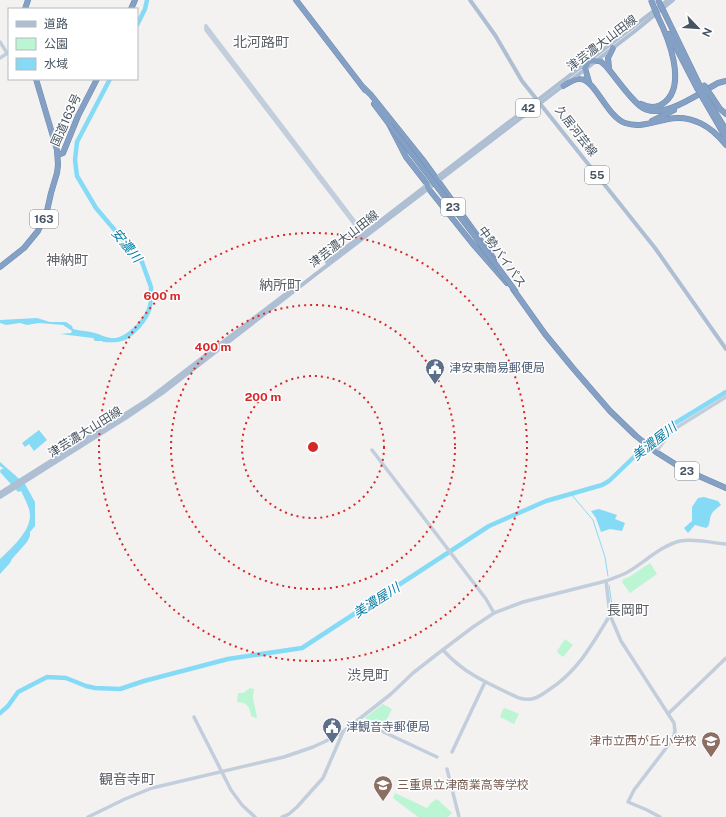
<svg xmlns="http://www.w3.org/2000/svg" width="726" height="817" viewBox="0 0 726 817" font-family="'Public Sans','Noto Sans JP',sans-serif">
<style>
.green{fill:#bcf5d4}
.water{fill:#85dbf6}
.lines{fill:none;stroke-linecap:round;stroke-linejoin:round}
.stream{stroke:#85dbf6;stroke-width:1}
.river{stroke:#85dbf6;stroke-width:4.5}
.highway-casing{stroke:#6f8cb1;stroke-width:6}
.secondary{stroke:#c2cedc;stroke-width:3.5}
.primary{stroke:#aebfd3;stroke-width:4}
.highway{stroke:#84a1c5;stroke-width:5}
.highway-bridge-casing{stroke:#6f8cb1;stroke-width:6;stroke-linecap:butt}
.highway-bridge{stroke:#84a1c5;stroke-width:5}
.ring{fill:none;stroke:#d62828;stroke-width:2;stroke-dasharray:2 4}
.labels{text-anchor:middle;stroke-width:3;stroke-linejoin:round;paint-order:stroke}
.shield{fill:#fff;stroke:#7e8790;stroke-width:1}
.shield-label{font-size:11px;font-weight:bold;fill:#475461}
.street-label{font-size:12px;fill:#475461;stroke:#fff}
.service-label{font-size:12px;fill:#4e5e75;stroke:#fff;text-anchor:start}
.education-label{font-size:12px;fill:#785e54;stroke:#fff;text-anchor:end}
.water-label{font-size:13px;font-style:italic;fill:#037aa2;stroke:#fff}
.quarter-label{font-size:14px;fill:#5d6167;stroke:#fff}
.centre{fill:#d62828;stroke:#fff;stroke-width:2}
.ring-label{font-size:12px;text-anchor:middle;font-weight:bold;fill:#d62828;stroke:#fff;stroke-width:3;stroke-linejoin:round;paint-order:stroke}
</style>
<rect width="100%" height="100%" fill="#f4f1f1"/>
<g class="green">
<polygon points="650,563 657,574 630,593 622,582 623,579 629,577"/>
<polygon points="565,639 573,645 563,657 558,653 557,651"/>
<path d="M250,688L254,689L253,698L257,717L256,718L251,716C250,707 247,702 237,702L238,693H243Z"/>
<polygon points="383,704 392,709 383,727 380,728 366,721 366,717"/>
<polygon points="505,708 519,714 514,724 500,717 503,709"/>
<polygon points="431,778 433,779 435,786 433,788 422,791 411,789 416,779 422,780"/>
<polygon points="395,793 427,808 431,803 437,799 452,813 448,817 418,817 393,798"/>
</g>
<g class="water">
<path d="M152,289V293L153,295C152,299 153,303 152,307C150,319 134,338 122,341C116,343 109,342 103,342L102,341H95L93,338L60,334L71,333L72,331L63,325L39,323L27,325L20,323L6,325L0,323V320L37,318L50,322H66L72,326L73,329C81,331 88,331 95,333C102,335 108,339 116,338C130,335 152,312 148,297Z"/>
<polygon points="39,430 47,440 34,451 29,444 25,447 22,443"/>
<path d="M0,462L25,484L35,502V526L30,532V536L27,542L12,559L10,563L0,574V559C12,547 35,528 29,509C27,503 24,497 21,491L18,492L0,472L1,469H4L0,466Z"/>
<path d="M704,497L718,501L721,505C716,509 711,512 710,519C709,523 710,525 706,528L695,525L688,533L684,528L692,521V507L698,498Z"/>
<polygon points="599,509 617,515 615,519 625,523 622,531 610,529 601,532 596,518 591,511"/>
</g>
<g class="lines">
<g class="stream">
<polyline points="571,494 593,520 605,557 608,576"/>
<polyline points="609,585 612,605"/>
</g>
<g class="river">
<polyline points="137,25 145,9 147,0"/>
<polyline points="110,79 77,142 75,160 77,176 96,208 142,262 151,287 151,295"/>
<polyline points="0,713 8,706 18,692 47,677 66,678 86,686 95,688 120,689 144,681 228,659 302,648 489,526 546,501 602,485 609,481 659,433 726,392"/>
</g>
<defs>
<g id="highway">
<polyline points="296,0 365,90"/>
<polyline points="25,9 28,0"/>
<polyline points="131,9 135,0"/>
<polyline points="664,12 700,86"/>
<polyline points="669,34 697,88"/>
<polyline points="609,68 608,58 613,48"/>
<path d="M589,82L585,68L589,61H600L606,66C617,79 627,95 640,106C660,123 699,93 718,83L726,81"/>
<path d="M563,86C568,83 575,78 580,79C595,79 607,117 625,123C640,128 653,122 668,119C692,114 712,127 726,145"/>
<polyline points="364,88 371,95 423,160 494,259"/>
<polyline points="712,97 720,109 726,114"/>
<polyline points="707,99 726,130"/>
<polyline points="704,100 726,138"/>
<polyline points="374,104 389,124 406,157 427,184 428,188 472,243 507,283"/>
<path d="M641,104C649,108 658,108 665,102C687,84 668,37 658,17"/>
<polyline points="652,121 674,110"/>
<polyline points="58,155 63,153 78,116 97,79"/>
<polyline points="0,267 24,248 38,231 47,211 51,193 57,173 58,165 57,150 36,79"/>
<polyline points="513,289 545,334 572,367 610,411 636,436 656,452 683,469 726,488"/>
</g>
</defs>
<use href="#highway" class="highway-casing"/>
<g class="secondary">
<polyline points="206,26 206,30 362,234 365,236"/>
<polyline points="206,26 365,235"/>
<polyline points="0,42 7,53"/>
<polyline points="0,58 9,52"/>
<polyline points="372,450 486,599 494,613"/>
<polyline points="656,452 669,434 676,428 726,397"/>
<polyline points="606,581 610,615 621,641 674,723 675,731 673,739 634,790 628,802 647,810 660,817"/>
<path d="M443,650C464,674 491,685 519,698C532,702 539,697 550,689C578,671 593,643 610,615"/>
<polyline points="668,714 726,658"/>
<polyline points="194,717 231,790 242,805 255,817"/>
<polyline points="358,720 437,757"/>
<polyline points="452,752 485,682"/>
<polyline points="447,769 459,817"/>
<path d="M88,817L125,799L152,788L284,757L313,747L326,741L344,731L391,694L413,673L436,655L473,627L494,613L523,602L606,581C613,578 620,576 626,573C644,563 660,546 680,541C694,538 711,543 726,544"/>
<polyline points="282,817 289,814 297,807 323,778 343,732"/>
</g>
<g class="primary">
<polyline points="470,0 495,35 522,81 655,248 726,349"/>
<polyline points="570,81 635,31 673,0"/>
<polyline points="327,262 668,0"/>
<polyline points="0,493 146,401 295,287"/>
<polyline points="0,497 127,417 165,391 316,274 564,85"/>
</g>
<use href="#highway" class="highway"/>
<defs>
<g id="highway-bridge">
<polyline points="651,0 658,17"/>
<polyline points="658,0 664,12"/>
<polyline points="704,85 712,97"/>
<polyline points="700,86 707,99"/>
<polyline points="697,88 704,100"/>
<polyline points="389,124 474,235 516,292"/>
</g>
</defs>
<use href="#highway-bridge" class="highway-bridge-casing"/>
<use href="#highway-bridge" class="highway-bridge"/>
</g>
<g class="ring">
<circle cx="313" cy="447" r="71"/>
<circle cx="313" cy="447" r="142"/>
<circle cx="313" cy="447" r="214"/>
</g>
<defs>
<symbol id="civic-pin" viewBox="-11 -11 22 30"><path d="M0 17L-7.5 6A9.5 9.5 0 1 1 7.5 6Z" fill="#5c6f8a" stroke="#fff"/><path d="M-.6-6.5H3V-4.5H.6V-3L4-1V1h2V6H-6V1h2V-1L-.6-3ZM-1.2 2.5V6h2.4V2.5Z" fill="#fff"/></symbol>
<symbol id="school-pin" viewBox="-11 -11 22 30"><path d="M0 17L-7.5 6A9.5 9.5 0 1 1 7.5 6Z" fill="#8d6e63" stroke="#fff"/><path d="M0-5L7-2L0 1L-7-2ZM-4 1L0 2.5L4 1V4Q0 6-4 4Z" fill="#fff"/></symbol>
</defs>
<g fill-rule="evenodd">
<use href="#civic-pin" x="424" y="357" width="22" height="30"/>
<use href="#civic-pin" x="321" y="716" width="22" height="30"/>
<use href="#school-pin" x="700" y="730" width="22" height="30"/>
<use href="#school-pin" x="372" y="774" width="22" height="30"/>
</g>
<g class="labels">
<g class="shield">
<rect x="516" y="99" width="24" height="18" rx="3"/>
<rect x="585" y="166" width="24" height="18" rx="3"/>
<rect x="441" y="198" width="24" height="18" rx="3"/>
<rect x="30" y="210" width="28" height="18" rx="3"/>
<rect x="675" y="462" width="24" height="18" rx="3"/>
</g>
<g class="shield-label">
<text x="528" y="112">42</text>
<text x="597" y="179">55</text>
<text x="453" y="211">23</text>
<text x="44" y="223">163</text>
<text x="687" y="475">23</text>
</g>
<g class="street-label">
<text transform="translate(602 43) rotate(-37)" y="4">津芸濃大山田線</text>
<text transform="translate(66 120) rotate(-66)" y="4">国道163号</text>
<text transform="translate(576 131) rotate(52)" y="4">久居河芸線</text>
<text transform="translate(344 239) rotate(-38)" y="4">津芸濃大山田線</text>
<text transform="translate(502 257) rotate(54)" y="4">中勢バイパス</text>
<text transform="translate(85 432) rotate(-32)" y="4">津芸濃大山田線</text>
</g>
<g class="service-label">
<text x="449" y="372">津安東簡易郵便局</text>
<text x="346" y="731">津観音寺郵便局</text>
</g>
<g class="education-label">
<text x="697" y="745">津市立西が丘小学校</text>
<text x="397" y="789" text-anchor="start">三重県立津商業高等学校</text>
</g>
<g class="water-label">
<text transform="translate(127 245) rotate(51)" y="5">安濃川</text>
<text transform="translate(654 441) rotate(-38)" y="5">美濃屋川</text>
<text transform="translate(376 600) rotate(-33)" y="5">美濃屋川</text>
</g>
<g class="quarter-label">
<text x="261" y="47">北河路町</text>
<text x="67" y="265">神納町</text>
<text x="280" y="290">納所町</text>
<text x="628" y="615">長岡町</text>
<text x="368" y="680">渋見町</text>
<text x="127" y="784">観音寺町</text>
</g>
</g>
<circle cx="313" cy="447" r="6" class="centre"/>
<g class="ring-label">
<text x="162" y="300">600 m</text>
<text x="213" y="351">400 m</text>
<text x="263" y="401">200 m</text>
</g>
<rect x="8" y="8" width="130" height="72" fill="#ffffff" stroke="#b5bbc0"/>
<rect x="16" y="21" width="20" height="6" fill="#aebfd3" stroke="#b5bbc0"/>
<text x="44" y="28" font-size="12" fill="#475461">道路</text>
<rect x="16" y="38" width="20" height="12" fill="#bcf5d4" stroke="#b5bbc0"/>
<text x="44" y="48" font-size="12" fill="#475461">公園</text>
<rect x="16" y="58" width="20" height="12" fill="#85dbf6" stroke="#b5bbc0"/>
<text x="44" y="68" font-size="12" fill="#475461">水域</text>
<g transform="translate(698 28) rotate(115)" stroke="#ffffff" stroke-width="3" paint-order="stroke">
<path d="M0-3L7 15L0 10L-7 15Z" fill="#475461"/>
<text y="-6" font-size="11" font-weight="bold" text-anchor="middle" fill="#475461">N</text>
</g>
</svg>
